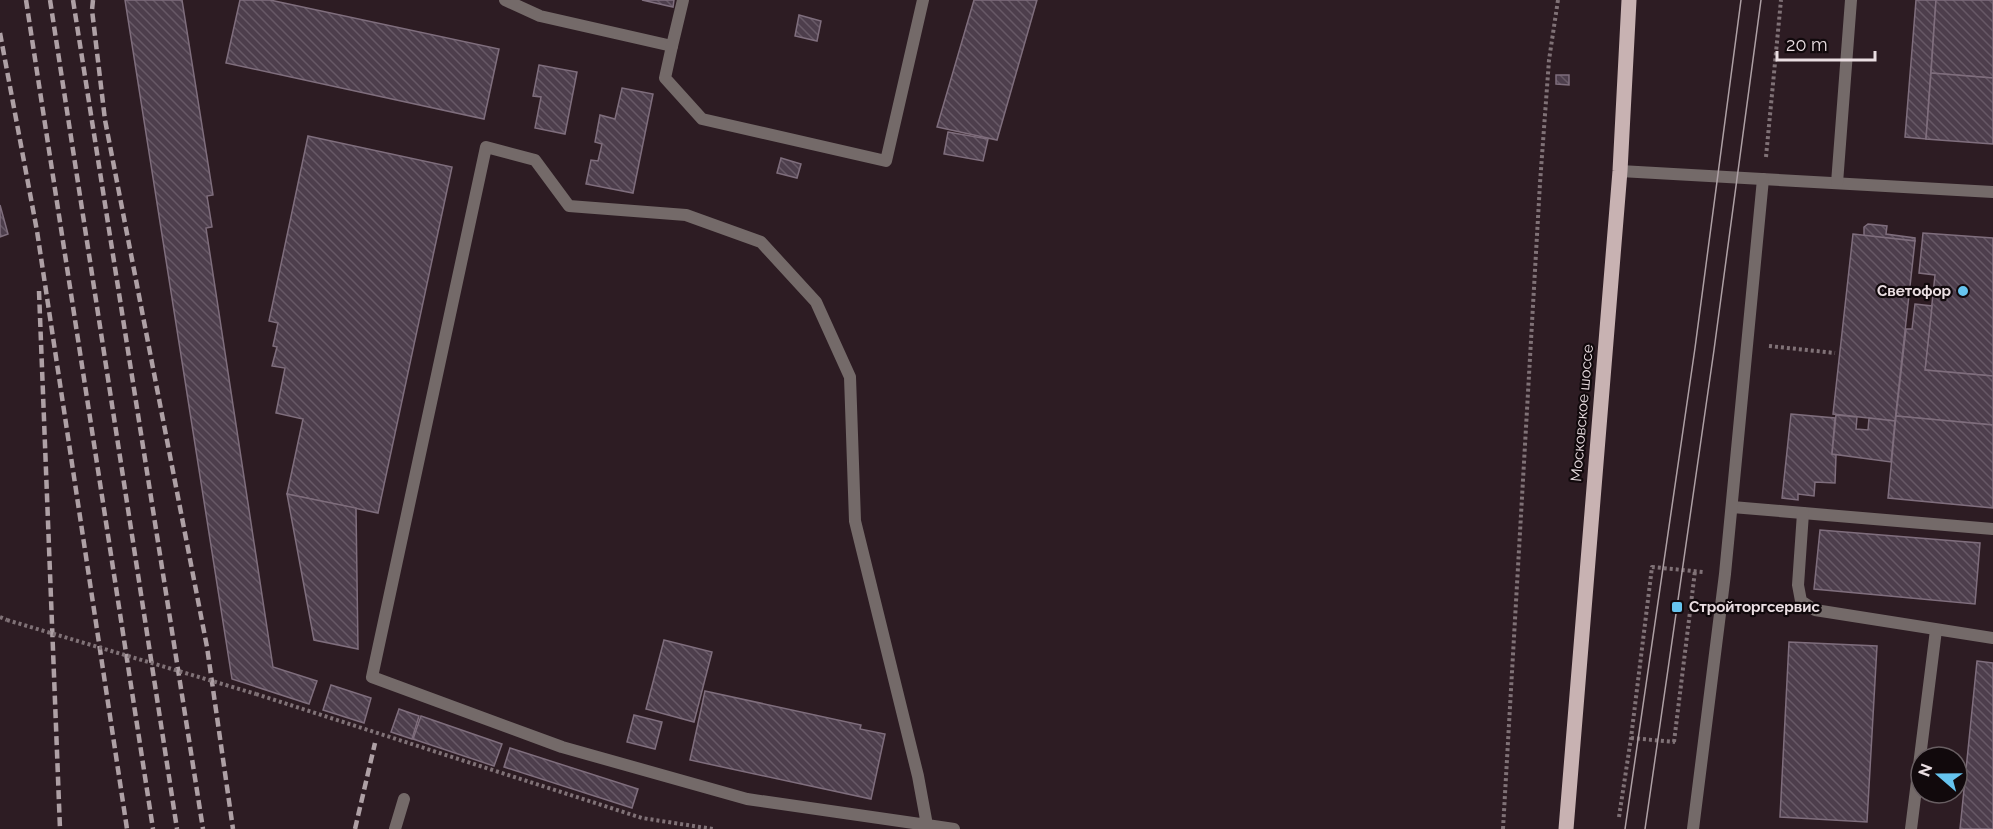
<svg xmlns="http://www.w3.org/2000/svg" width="1993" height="829" viewBox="0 0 1993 829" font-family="Raleway,sans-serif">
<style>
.building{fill:url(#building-back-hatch);stroke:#7f6e7d;stroke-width:1.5}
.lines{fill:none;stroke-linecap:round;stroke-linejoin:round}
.path{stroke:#807277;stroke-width:4;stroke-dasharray:3 3;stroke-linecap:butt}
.lane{stroke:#746a69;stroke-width:12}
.primary{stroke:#c8b2b2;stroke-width:15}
.tram{stroke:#aea0a5;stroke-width:1.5}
.rail{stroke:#aea0a5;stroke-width:4.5;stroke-dasharray:9 4.5;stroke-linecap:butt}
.path-bridge{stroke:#807277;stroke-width:4;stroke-dasharray:3 3;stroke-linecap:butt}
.poi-dot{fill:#66c4ef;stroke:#11090c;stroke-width:2}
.labels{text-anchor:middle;stroke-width:4.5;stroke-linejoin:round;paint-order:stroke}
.poi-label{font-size:15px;font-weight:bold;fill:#eadee2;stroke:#11090c;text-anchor:end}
.street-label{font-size:15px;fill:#eadee2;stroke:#11090c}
</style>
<defs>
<pattern id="building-back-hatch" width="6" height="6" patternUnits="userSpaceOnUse" patternTransform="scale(1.5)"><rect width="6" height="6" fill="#4d3e4c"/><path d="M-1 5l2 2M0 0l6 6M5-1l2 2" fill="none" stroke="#675966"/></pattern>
</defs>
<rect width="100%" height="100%" fill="#2d1c23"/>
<g class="building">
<polygon points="125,0 182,0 213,195 207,196 212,227 206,228 273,667 317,681 309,704 232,679"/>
<polygon points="240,0 270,0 499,49 484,119 226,63"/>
<polygon points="642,0 674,0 673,7"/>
<polygon points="974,0 1037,0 997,140 937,127"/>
<polygon points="1916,0 1936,0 1926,139 1905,137"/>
<polygon points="1936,0 1993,0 1993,78 1931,73"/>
<polygon points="799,15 821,21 817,41 795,36"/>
<polygon points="539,65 577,72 565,134 535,128 541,97 533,96"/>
<polygon points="1931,73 1993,78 1993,144 1926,139"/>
<polygon points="1556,75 1569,75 1569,85 1556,84"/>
<polygon points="622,88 653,94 633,193 586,184 591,160 598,161 602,144 595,142 600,115 615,119"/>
<polygon points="948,132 988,139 983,161 944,154"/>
<polygon points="308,136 452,167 378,513 287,494 303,419 276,413 285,368 272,366 277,347 273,346 278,323 269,321"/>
<polygon points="781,158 801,164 797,178 777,173"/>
<polygon points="0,205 8,234 0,237"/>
<polygon points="1868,224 1887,226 1886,234 1915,238 1915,241 1864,236 1864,227"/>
<polygon points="1923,233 1993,238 1993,376 1925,370 1935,275 1919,273"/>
<polygon points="1853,234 1915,241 1895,421 1833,414"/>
<polygon points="1915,304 1932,306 1925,370 1993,376 1993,425 1896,416 1906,329 1912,329"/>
<polygon points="1791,414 1835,418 1832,454 1836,455 1835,483 1815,482 1814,496 1798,494 1798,500 1782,498"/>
<polygon points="1836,415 1857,417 1856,429 1868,430 1869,418 1895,421 1891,462 1832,454"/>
<polygon points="1896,416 1993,425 1993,508 1888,498"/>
<polygon points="287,494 356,508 358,649 314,640"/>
<polygon points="1820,530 1980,543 1975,604 1814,589"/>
<polygon points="664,640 712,652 694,722 646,709"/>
<polygon points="1789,642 1877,646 1867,822 1780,817"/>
<polygon points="1977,661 1993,663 1993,829 1960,829"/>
<polygon points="331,685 371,698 364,723 323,710"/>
<polygon points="705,691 861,725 860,729 885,734 871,799 690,760"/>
<polygon points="399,709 419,716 412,739 391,732"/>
<polygon points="634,715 662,722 655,749 627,742"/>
<polygon points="421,716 502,744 494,766 413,739"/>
<polygon points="510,748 638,789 632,808 504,767"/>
</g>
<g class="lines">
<g class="path">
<polyline points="1766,157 1781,0"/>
<polyline points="1769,346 1835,353"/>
<polyline points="0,617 7,620"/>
<polyline points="256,694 642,818 713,829"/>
<polyline points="1631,738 1675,742"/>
<polyline points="1674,742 1695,571"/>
<polyline points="1619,817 1631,738 1652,567 1703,572"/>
<polyline points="1503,829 1540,183 1549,60 1558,0"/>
</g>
<g class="lane">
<polyline points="505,0 540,16 672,46 683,0"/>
<polyline points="672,46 665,78 702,119 886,161 923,0"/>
<polyline points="1620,171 1993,192"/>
<polyline points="1837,183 1851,0"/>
<polyline points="1732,507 1993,529"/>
<polyline points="1803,513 1798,585 1801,601 1815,610 1993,638"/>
<polyline points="927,825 918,776 855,521 850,377 816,302 761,242 686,215 569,206 535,160 486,147 372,677 562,747 747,799 927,825 954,829"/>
<polyline points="395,829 404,799"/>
<polyline points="1693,829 1725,574 1763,179"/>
<polyline points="1911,829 1936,630"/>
</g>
<polyline class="primary" points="1566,829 1620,171 1629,0"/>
<g class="tram">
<polyline points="1625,829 1695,348 1741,0"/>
<polyline points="1645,829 1714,350 1761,0"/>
</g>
<g class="rail">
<polyline points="26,0 153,829"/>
<polyline points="50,0 177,829"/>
<polyline points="73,0 203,829"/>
<polyline points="93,0 92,10 105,120 207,647 233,829"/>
<polyline points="0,33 37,231 127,829"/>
<polyline points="39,291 60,829"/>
<polyline points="355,829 375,743"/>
</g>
<polyline class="path-bridge" points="7,620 256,694"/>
</g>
<g class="poi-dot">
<circle cx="1963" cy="291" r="6"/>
<rect x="1671" y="601" width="12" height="12" rx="3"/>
</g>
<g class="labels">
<g class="poi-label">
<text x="1951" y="296">Светофор</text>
<text x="1689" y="612" text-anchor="start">Стройторгсервис</text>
</g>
<g class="street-label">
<text transform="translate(1582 413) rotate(-85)" y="5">Московское шоссе</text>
</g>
</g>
<g transform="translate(1939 775) rotate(290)"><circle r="28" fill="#11090c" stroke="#685e62" stroke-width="1.5"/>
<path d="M0-4.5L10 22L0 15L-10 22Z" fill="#66c4ef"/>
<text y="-9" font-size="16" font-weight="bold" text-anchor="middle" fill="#eadee2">N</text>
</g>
<path d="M1777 51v9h98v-9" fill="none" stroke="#eadee2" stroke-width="3"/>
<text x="1786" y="51" font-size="18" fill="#eadee2" stroke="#11090c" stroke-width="4.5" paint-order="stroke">20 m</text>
</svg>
